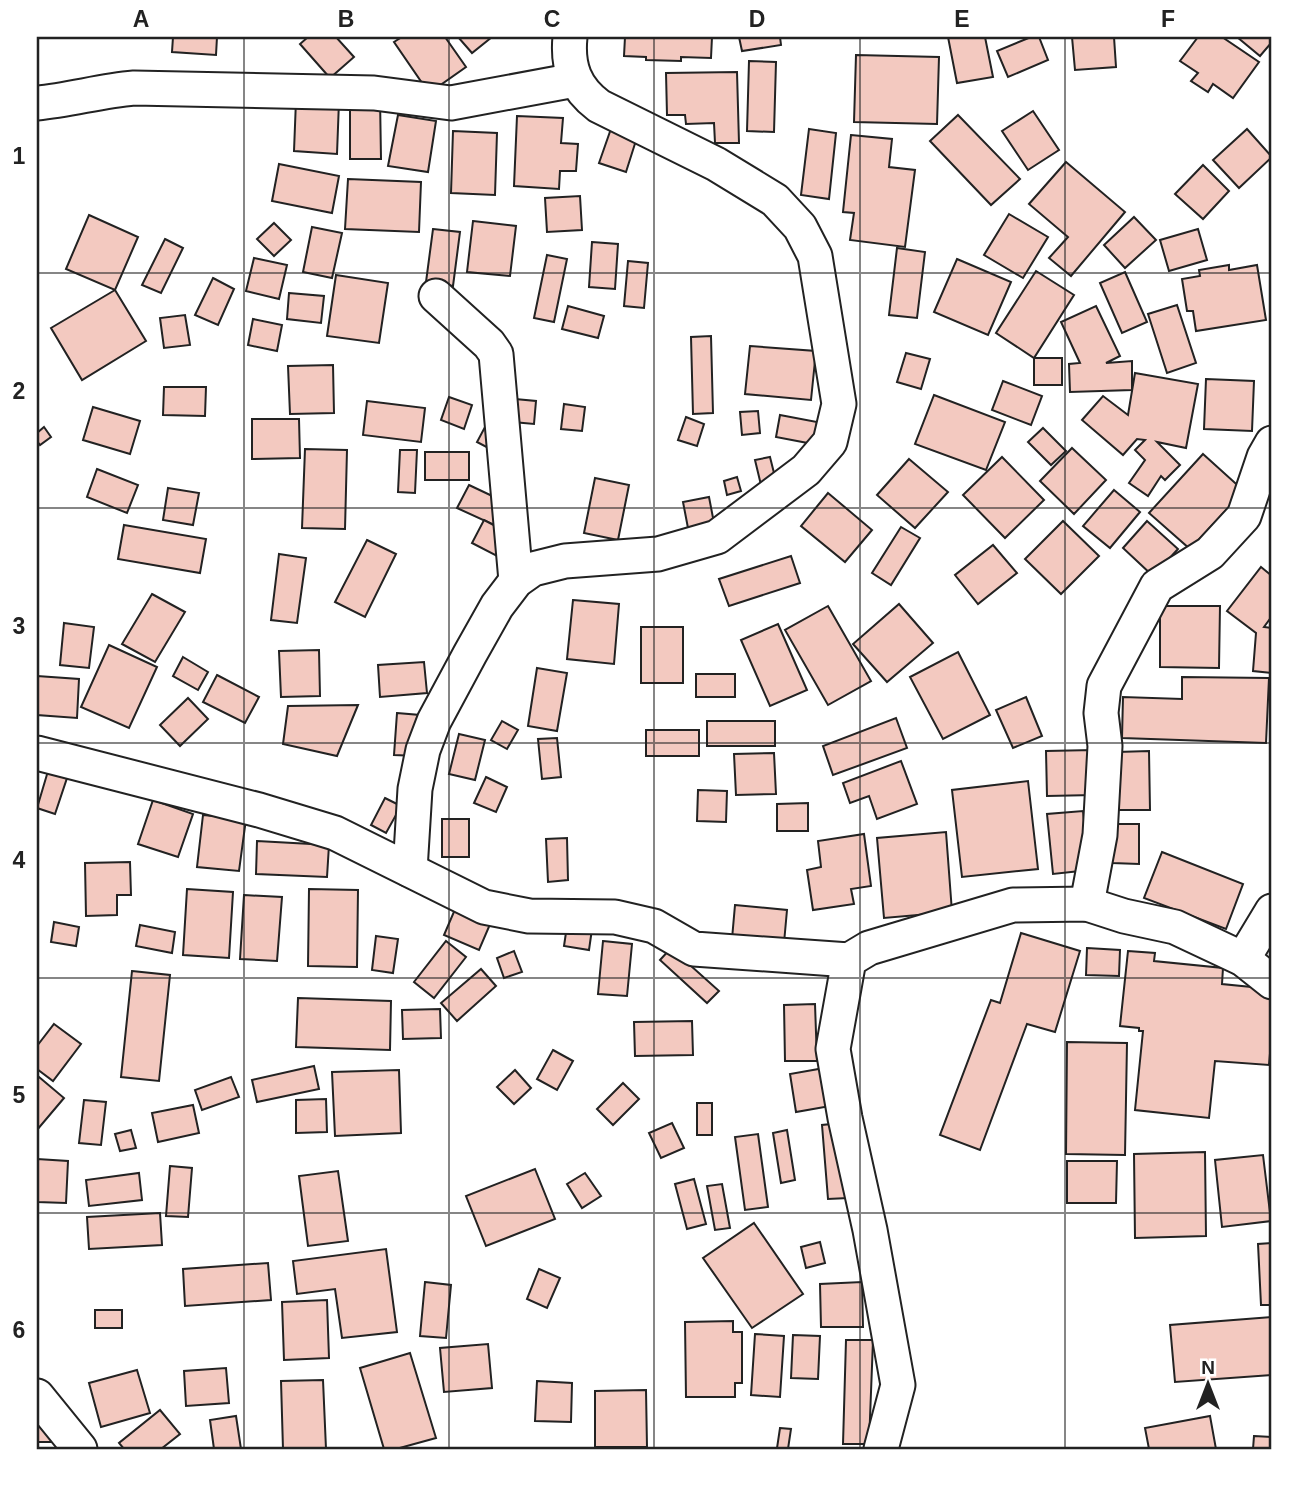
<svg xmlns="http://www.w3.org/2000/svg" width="1309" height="1486" viewBox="0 0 1309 1486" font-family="Helvetica,sans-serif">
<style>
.building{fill:#f3c9c0;stroke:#222;stroke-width:2}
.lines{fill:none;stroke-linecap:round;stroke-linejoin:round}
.minor-casing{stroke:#222;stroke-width:37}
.minor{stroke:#fff;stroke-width:33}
.grid{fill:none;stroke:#222;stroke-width:2;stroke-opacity:0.55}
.neatline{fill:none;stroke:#222;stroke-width:2.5}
.grid-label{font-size:23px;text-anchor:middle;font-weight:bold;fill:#222}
</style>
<rect width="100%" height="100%" fill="#fff"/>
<g class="building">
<polygon points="173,37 217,37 216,55 172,52"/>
<polygon points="308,37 336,37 354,57 330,78 300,44"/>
<polygon points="402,37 445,37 466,67 429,93 394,42"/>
<polygon points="458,37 492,37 472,53"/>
<polygon points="625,37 712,37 711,58 681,57 681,61 646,60 646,57 624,56"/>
<polygon points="739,37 780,37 781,45 742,51"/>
<polygon points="948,37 985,37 993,77 957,83"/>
<polygon points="1031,37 1039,37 1048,60 1008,77 997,51"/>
<polygon points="1072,37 1114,37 1116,67 1075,70"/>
<polygon points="1198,37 1222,37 1259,62 1233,98 1213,84 1208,92 1191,81 1198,73 1180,61"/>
<polygon points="1237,37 1272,37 1272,45 1271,43 1260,56"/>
<polygon points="856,55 939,57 937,124 854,122"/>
<polygon points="749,61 776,62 774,132 747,131"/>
<polygon points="737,72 739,143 715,143 714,123 686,124 685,115 667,115 666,73"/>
<polygon points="350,98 380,98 381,159 350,159"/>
<polygon points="296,100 339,101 337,154 294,151"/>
<polygon points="1033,111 1059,150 1028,170 1002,131"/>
<polygon points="398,115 436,121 428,172 388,166"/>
<polygon points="958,115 1020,179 991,205 930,141"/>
<polygon points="517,116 563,118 561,143 578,144 576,171 560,171 559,189 514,186"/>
<polygon points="613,123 639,131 626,172 599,163"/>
<polygon points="809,129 836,133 829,199 801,195"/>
<polygon points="1247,129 1272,157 1239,188 1213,160"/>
<polygon points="453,131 497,133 495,195 451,193"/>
<polygon points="851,135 892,139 889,167 915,170 905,247 850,240 854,213 843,212"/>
<polygon points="1066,162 1125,212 1071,276 1049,258 1068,237 1029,204"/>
<polygon points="279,164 339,176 332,213 272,201"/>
<polygon points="1203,165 1229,191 1203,219 1175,194"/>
<polygon points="348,179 421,182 419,232 345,229"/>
<polygon points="580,196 582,230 547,232 545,198"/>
<polygon points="1009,214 1048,237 1023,278 984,255"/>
<polygon points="89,215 138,237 115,290 66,269"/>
<polygon points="1134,217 1156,240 1125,268 1104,245"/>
<polygon points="473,221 516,226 510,276 467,272"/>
<polygon points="274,223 291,240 274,256 257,239"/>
<polygon points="312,227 342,233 332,278 303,272"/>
<polygon points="433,229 460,232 453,286 426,282"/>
<polygon points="1198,229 1207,260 1169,271 1160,240"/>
<polygon points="165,239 183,248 161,293 142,285"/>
<polygon points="592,242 618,244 615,289 589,287"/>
<polygon points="897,248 925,252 917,318 889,315"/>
<polygon points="547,255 567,259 554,322 534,318"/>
<polygon points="254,258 287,265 279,299 246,291"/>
<polygon points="957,259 1011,282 988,335 934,312"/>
<polygon points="628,261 648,263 644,308 624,306"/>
<polygon points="1229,265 1229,270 1257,265 1266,320 1196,331 1193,311 1187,311 1182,279 1200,276 1199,270"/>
<polygon points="1036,271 1074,295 1034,358 996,333"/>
<polygon points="1125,272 1147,322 1122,333 1100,283"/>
<polygon points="336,275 388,283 379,343 327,336"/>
<polygon points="213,278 234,289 218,325 195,315"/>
<polygon points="115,290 146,341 82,380 51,328"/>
<polygon points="289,293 324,296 321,323 287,319"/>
<polygon points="1177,305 1196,363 1167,373 1148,314"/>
<polygon points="568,306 604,316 598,338 562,329"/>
<polygon points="1096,306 1120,356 1106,363 1132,361 1132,390 1070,392 1069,364 1080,363 1061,322"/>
<polygon points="185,315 190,345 164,348 160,318"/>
<polygon points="253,319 282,325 277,351 248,345"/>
<polygon points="711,336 713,413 693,414 691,337"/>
<polygon points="750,346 816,351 811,400 745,394"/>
<polygon points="906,353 930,359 921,389 897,382"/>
<rect x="1034" y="358" width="28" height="27"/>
<polygon points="333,365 334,413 290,414 288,366"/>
<polygon points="1135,373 1198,384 1186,448 1157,442 1180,465 1165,480 1161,476 1148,496 1129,483 1145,460 1135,450 1145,440 1137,439 1123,455 1082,420 1103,396 1128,415"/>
<polygon points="1206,379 1254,381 1252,431 1204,429"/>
<polygon points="1003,381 1042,396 1031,425 992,410"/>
<polygon points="164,387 206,387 205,416 163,415"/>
<polygon points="934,395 1005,422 986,470 915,444"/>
<polygon points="449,397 472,405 464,429 441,420"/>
<polygon points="515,399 536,401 534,424 513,422"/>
<polygon points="367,401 425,408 421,442 363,435"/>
<polygon points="564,404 585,407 582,431 561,429"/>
<polygon points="93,407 140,421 130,454 83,440"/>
<polygon points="758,411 760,433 742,435 740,412"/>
<polygon points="780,415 817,422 813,444 776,437"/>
<polygon points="686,417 704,424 697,446 678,440"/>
<polygon points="252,419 299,419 300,458 252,459"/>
<polygon points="44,427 51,437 40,445 37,441 37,433"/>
<polygon points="485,427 502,435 494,451 477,442"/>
<polygon points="1043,428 1066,451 1051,465 1028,442"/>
<polygon points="1072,448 1106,480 1074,514 1040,481"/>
<polygon points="305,449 347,450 345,529 302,528"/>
<polygon points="400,450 417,450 415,493 398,492"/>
<rect x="425" y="452" width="44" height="28"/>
<polygon points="1203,454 1244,491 1190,549 1149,513"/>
<polygon points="770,457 776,481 761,485 755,460"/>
<polygon points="1002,457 1044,500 1005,538 963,495"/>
<polygon points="909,459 948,492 915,528 877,495"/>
<polygon points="97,469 138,485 127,513 87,497"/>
<polygon points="737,477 741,491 727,495 724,481"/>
<polygon points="595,478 629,485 618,540 584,533"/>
<polygon points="469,485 505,502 494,525 457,508"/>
<polygon points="168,488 199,493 193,525 163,520"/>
<polygon points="1114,490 1140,512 1110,548 1083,526"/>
<polygon points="828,493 872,530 845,562 801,526"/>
<polygon points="709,497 714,523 688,528 683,502"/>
<polygon points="484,520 509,533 497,556 472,543"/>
<polygon points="1063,521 1099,556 1061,594 1025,559"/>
<polygon points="1147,521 1178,549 1153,576 1123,548"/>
<polygon points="124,525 206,539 200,573 118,559"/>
<polygon points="901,527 920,538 891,585 872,573"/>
<polygon points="367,540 396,554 365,617 335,602"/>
<polygon points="993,545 1017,573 978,604 955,575"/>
<polygon points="279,554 306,558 297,623 271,620"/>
<polygon points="791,556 800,583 729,606 719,579"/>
<polygon points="1261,567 1272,576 1272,616 1264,627 1272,628 1272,673 1253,671 1256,633 1227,611"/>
<polygon points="152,594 185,612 155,662 122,644"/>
<polygon points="573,600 619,604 614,664 567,659"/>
<polygon points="899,604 933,643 887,682 853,644"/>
<polygon points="828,606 871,681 828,705 785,630"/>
<polygon points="1160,606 1220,606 1219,668 1160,667"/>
<polygon points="64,623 94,627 89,668 60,665"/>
<polygon points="778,624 807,690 770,706 741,640"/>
<rect x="641" y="627" width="42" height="56"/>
<polygon points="109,645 157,667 129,728 81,707"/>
<polygon points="319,650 320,696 281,697 279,651"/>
<polygon points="958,652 990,715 943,739 910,677"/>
<polygon points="183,657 208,672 198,690 173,676"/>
<polygon points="424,662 427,693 380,697 378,665"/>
<polygon points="537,668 567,673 557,731 528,726"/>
<rect x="696" y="674" width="39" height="23"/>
<polygon points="217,675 259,697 245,723 203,702"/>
<polygon points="37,676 79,679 77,718 37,715"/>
<polygon points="1182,677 1269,678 1266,743 1122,738 1123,697 1182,699"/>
<polygon points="1026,697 1042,736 1013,748 996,710"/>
<polygon points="188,698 208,719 180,746 160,725"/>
<polygon points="358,705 337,756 283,744 288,706"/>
<polygon points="397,713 420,715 417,756 394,755"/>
<polygon points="896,718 907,748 833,775 823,746"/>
<polygon points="502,721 518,730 507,749 491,740"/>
<rect x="707" y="721" width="68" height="25"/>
<rect x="646" y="730" width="53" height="26"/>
<polygon points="459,734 485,740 475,780 449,774"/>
<polygon points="557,738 561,777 542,779 538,739"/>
<polygon points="1093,750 1094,795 1047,796 1046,751"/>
<polygon points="1149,751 1150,810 1118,810 1117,752"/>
<polygon points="774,753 776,794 736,795 734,754"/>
<polygon points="901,761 917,804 877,819 869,796 850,803 843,783"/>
<polygon points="48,771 67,778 55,814 37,808"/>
<polygon points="486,777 507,787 496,812 474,803"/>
<polygon points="1028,781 1038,869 962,877 952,790"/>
<polygon points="698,790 727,791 726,822 697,821"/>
<polygon points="385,798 401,806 386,833 371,825"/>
<polygon points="153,800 193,814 178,857 138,844"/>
<polygon points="808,803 808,831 777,831 777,804"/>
<polygon points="1083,811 1089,870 1053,874 1047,814"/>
<polygon points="203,815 246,819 239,871 197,867"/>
<rect x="442" y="819" width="27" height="38"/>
<polygon points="1113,824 1139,824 1139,864 1112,863"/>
<polygon points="946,832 952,912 884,918 877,838"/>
<polygon points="864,834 871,886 851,889 854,904 813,910 807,870 821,867 818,841"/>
<polygon points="567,838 568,880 548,882 546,839"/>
<polygon points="257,841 329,845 327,877 256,874"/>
<polygon points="1162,852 1243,884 1226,929 1144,898"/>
<polygon points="130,862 131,895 117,895 117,915 86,916 85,863"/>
<polygon points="187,889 233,892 229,958 183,955"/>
<polygon points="309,889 358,890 357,967 308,966"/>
<polygon points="244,895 282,897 277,961 240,959"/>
<polygon points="735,905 787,910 784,943 732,939"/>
<polygon points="456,907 491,922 479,950 444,935"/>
<polygon points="568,919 593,922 589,950 564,946"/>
<polygon points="54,922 79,927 76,946 51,942"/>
<polygon points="140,925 175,932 172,953 136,946"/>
<polygon points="1021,933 1080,951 1055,1032 1027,1024 980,1150 940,1135 991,1000 1000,1003"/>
<polygon points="376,936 398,939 393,973 372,970"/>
<polygon points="446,941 466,957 434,998 414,982"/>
<polygon points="603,941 632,944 627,996 598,994"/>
<polygon points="671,948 719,991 707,1003 660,960"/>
<polygon points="1087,948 1120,950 1119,976 1086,975"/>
<polygon points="514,951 522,972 504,978 497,958"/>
<polygon points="1128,951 1155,953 1154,961 1223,968 1222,984 1272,989 1272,1030 1269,1065 1215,1061 1209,1118 1135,1110 1143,1031 1139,1031 1139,1028 1120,1026"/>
<polygon points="481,969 496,986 457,1021 441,1003"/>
<polygon points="132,971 170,975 159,1081 121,1077"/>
<polygon points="298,998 391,1001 390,1050 296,1047"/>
<polygon points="815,1004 817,1061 785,1061 784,1005"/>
<polygon points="440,1009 441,1038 403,1039 402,1010"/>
<polygon points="692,1021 693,1055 635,1056 634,1022"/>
<polygon points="54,1024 81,1044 53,1081 37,1069 37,1046"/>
<polygon points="1067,1042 1127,1043 1125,1155 1066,1154"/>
<polygon points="553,1050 573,1061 557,1090 537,1079"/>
<polygon points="314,1066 319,1089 257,1102 252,1080"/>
<polygon points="830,1067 836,1105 796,1112 790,1074"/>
<polygon points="399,1070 401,1133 335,1136 332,1072"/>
<polygon points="515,1070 531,1088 514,1104 497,1087"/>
<polygon points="39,1077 64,1098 37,1130 37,1080"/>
<polygon points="231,1077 239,1097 202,1110 195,1090"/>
<polygon points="623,1083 639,1099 613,1125 597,1109"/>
<polygon points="326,1099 327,1132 296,1133 296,1100"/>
<polygon points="84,1100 106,1102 101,1145 79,1143"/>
<rect x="697" y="1103" width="15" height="32"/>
<polygon points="193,1105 199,1133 158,1142 152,1113"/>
<polygon points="672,1123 684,1148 661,1158 649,1133"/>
<polygon points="841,1123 848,1198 828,1199 822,1125"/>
<polygon points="131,1130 136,1148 120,1151 115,1134"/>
<polygon points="787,1130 795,1180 781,1183 773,1133"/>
<polygon points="758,1134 768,1207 745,1210 735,1137"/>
<polygon points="1205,1152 1206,1236 1135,1238 1134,1154"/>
<polygon points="1263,1155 1271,1221 1222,1227 1215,1160"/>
<polygon points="37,1159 68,1161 66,1203 37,1202"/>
<polygon points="1067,1161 1117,1161 1116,1203 1067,1203"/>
<polygon points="170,1166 192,1168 188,1217 166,1216"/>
<polygon points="535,1169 555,1219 486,1246 466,1196"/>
<polygon points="338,1171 348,1241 308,1246 299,1176"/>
<polygon points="139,1173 142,1200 89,1206 86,1180"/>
<polygon points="585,1173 601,1196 582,1208 567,1184"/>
<polygon points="694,1179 706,1224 687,1229 675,1184"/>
<polygon points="722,1184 730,1228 715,1230 707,1186"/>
<polygon points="160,1213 162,1245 89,1249 87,1217"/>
<polygon points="754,1223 803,1294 752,1328 703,1258"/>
<polygon points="820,1242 825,1263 806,1268 801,1247"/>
<polygon points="1272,1243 1272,1305 1261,1305 1258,1244"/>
<polygon points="386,1249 397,1332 342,1338 335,1289 297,1294 293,1261"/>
<polygon points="268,1263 271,1300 185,1306 183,1269"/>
<polygon points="539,1269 560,1278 547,1308 527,1299"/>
<polygon points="425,1282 451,1285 446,1338 420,1336"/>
<polygon points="862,1282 863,1327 821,1327 820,1284"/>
<polygon points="327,1300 329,1358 284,1360 282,1302"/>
<rect x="95" y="1310" width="27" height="18"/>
<polygon points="1272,1317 1272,1375 1175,1382 1170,1325"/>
<polygon points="733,1321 733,1332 742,1332 742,1383 735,1383 735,1397 686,1397 685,1322"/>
<polygon points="755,1334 784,1336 780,1397 751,1395"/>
<polygon points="793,1335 820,1336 818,1379 791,1378"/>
<polygon points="846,1340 873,1340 869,1444 843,1444"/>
<polygon points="488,1344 492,1388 444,1392 440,1348"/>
<polygon points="410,1353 436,1438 396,1449 384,1449 360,1368"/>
<polygon points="226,1368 229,1403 186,1406 184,1371"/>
<polygon points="137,1370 150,1413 101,1427 89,1383"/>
<polygon points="323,1380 326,1449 283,1449 281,1381"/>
<polygon points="537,1381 572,1383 571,1422 535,1421"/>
<polygon points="646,1390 647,1447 595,1447 595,1391"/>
<polygon points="160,1410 180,1434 161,1449 124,1449 119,1443"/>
<polygon points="236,1416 241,1449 214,1449 210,1420"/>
<polygon points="1210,1416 1216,1449 1149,1449 1145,1428"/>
<polygon points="37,1426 57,1426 56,1442 37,1442"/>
<polygon points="780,1428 791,1429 788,1449 777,1448"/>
<polygon points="1254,1436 1272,1437 1272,1449 1253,1449"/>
</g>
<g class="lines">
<defs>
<g id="minor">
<path d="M37,103C70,100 100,91 134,88L374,93L451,103L575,80"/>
<polyline points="436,296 489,344 496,354 516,581"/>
<polyline points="37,753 259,810 335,833 484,907 529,916 615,917 654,926 694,949 849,960"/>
<path d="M410,870L415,789L423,750L434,721L470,654L497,606L516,581L533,569L565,561L658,554L717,537L806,470L830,442L839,404L815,256L800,227L775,200L716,164L599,106C575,88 567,67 570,37"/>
<polyline points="1087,904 1100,835 1105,746 1101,713 1104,686 1157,586 1210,553 1244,516 1264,457 1272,443"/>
<polyline points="1243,959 1272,911"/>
<polyline points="37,1396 80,1449"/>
<polyline points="881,1449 898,1385 870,1230 845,1118 833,1049 849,960 869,948 1013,905 1087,904 1124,916 1175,927 1243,959 1272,982"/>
</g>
</defs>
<use href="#minor" class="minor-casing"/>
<use href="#minor" class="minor"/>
</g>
<path class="grid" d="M244,37V1449M449,37V1449M654,37V1449M860,37V1449M1065,37V1449M37,273H1272M37,508H1272M37,743H1272M37,978H1272M37,1213H1272"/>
<rect width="1309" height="1486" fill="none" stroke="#ffffff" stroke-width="77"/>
<g transform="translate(1208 1384)" stroke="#ffffff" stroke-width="5" paint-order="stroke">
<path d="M0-5L12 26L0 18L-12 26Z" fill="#222222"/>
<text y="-10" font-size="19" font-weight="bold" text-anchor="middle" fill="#222222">N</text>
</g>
<rect x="38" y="38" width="1232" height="1410" class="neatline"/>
<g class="grid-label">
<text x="141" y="27">A</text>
<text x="346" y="27">B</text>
<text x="552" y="27">C</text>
<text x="757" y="27">D</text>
<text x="962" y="27">E</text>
<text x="1168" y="27">F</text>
<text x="19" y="164">1</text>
<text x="19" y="399">2</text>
<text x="19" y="634">3</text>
<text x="19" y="868">4</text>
<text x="19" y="1103">5</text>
<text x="19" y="1338">6</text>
</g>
</svg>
